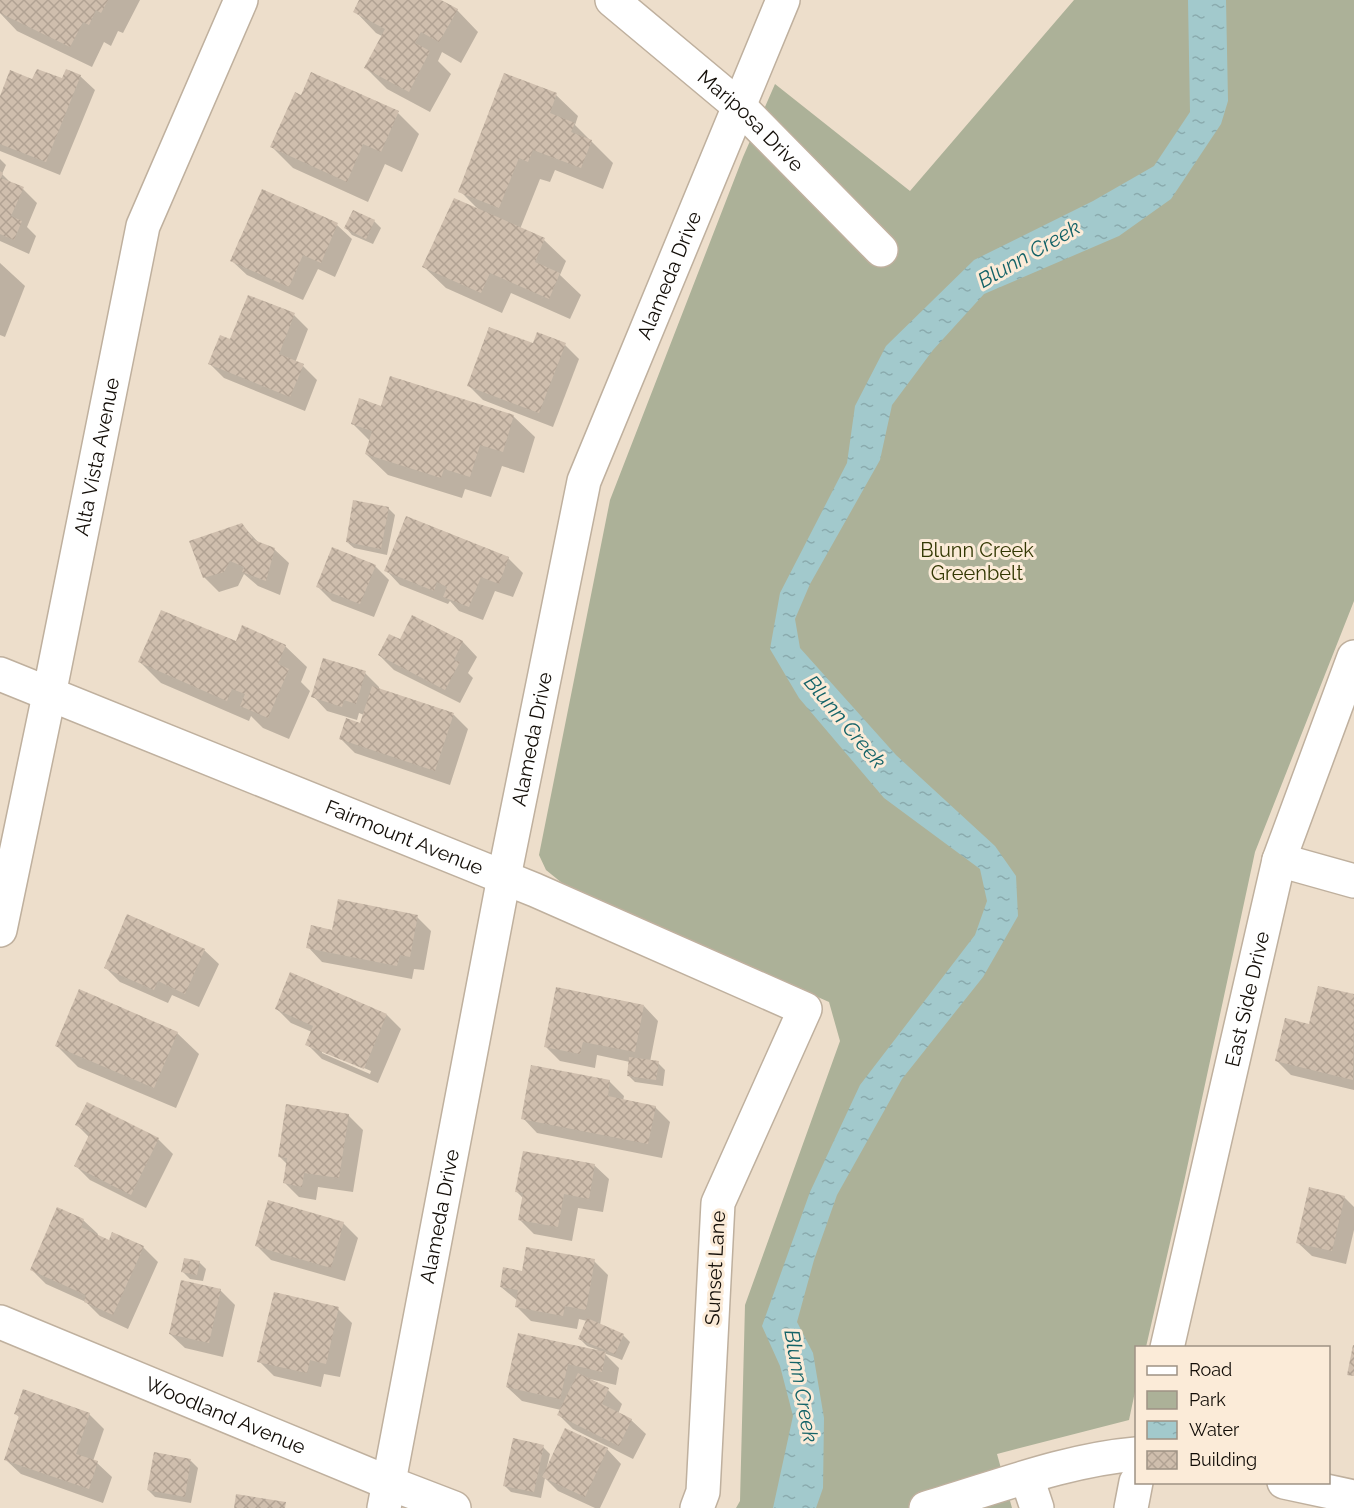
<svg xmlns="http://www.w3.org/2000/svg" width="1354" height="1508" viewBox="0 0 1354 1508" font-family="Raleway,sans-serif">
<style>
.park{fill:#acb198}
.water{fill:url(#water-ripples)}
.shadow{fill:#0003;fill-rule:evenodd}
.building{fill:url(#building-cross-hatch)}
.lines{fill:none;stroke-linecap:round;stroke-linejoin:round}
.minor-casing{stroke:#bfb09e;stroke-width:36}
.tertiary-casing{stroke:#bfb09e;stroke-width:36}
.minor{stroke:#fff;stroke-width:33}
.tertiary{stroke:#fff;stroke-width:33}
.labels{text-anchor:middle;stroke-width:6;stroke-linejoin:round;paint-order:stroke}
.street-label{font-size:20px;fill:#120d07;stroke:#fbebd8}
.park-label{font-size:20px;fill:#333803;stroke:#fbebd8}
.water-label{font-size:21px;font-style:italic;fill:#146368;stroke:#fbebd8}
</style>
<defs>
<pattern id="water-ripples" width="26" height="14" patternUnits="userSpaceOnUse" patternTransform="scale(1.5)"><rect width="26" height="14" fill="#a2c9cc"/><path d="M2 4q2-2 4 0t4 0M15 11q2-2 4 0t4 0" fill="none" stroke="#8aabae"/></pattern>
<pattern id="building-cross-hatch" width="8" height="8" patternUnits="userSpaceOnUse" patternTransform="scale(1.5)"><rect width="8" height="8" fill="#cfbead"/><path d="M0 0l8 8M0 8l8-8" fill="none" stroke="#b1a293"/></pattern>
</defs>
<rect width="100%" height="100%" fill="#eddecb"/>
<polygon class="park" points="1074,0 1354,0 1354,601 1255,852 1184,1182 1146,1347 1136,1348 1136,1387 1129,1420 997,1454 1012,1508 736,1508 740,1501 745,1305 840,1041 829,1002 562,883 546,870 539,855 610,500 743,157 775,84 910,191"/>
<polygon class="water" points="1188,0 1226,0 1228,101 1221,124 1171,199 1119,236 984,294 933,350 892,405 880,460 810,584 795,619 800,648 896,755 995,846 1016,876 1018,916 983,977 902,1079 837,1195 814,1260 797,1322 813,1353 824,1418 823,1488 816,1508 773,1508 793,1416 780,1366 762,1326 810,1192 860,1085 975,935 987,901 980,869 884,798 799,698 770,649 780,593 847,463 855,406 886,346 974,260 1093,201 1154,166 1190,112"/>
<g class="shadow">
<polygon points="140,0 123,33 118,31 111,46 104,42 92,67 17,31 0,13 0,0"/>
<polygon points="361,0 438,0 457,10 478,32 461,63 442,52 438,61 451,74 430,112 387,89 366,68 382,36 376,33 355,11"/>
<polygon points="505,75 556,95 578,116 575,125 613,163 603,189 555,170 550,182 540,179 520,229 544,240 566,261 560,275 581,295 570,319 511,293 502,313 446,288 424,267 479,210 460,191"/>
<polygon points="80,76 95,90 60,175 0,151 0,100 33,81 63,80"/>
<polygon points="398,113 419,134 402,172 385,164 368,202 293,168 272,147"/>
<polygon points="0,159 6,165 2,174 13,185 23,189 37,203 27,227 36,236 29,254 0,241"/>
<polygon points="263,191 337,225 352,239 335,277 318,269 303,300 247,275 232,261"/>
<polygon points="374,221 381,228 373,244 352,235 346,228"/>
<polygon points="0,263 25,286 5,337 0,335"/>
<polygon points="294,315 308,329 295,363 303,366 317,380 305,411 224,378 210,364 231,341"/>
<polygon points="534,345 565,345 579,359 553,427 483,400 468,385"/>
<polygon points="382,408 513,416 535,437 524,473 502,466 491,497 465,489 462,498 388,475 366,454 370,441 353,424"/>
<polygon points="388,508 395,515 387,555 354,548 347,542"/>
<polygon points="242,525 259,543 274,549 289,563 280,595 258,586 244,574 238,586 219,592 204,577"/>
<polygon points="508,558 523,573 513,597 495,591 483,620 459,611 450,601 448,604 400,585 386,570"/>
<polygon points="375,566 389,580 374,617 332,601 318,587"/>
<polygon points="412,617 463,642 477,657 468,673 473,678 460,703 394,670 379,655 400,641"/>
<polygon points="237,643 285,646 307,667 301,682 310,691 289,739 263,728 251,716 249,721 161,683 140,662"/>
<polygon points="365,673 379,687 379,690 454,715 468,729 450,785 355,753 341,739 361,725 364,715 359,713 357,720 327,711 313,696"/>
<polygon points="417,917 431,931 424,970 414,969 412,979 322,962 308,947 334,932"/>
<polygon points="204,950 219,964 199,1007 172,995 168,1003 120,982 105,967"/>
<polygon points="1319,987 1354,996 1354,1090 1291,1075 1277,1061 1310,1026"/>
<polygon points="644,1006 658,1021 650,1062 658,1063 665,1070 663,1086 635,1082 628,1075 630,1062 597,1055 595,1068 560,1061 546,1047"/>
<path d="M277,1009L387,1015L401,1029L378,1083L322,1059L307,1044L312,1032L291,1023ZM322,1050L371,1071L370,1074L322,1053Z"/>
<polygon points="177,1033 199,1054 176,1108 78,1067 57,1046"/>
<polygon points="610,1082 624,1096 623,1101 655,1107 670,1122 662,1158 537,1133 523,1118"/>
<polygon points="87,1104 158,1139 173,1154 146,1208 90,1180 76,1166 89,1137 77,1125"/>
<polygon points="348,1115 363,1130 353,1192 318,1187 316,1200 299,1197 285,1183 288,1165 279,1156"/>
<polygon points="594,1165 609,1179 603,1212 578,1208 572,1241 534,1234 519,1219 523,1198 516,1191"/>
<polygon points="1344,1197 1354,1207 1354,1230 1346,1264 1312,1256 1297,1242"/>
<polygon points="83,1220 98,1234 97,1236 110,1242 143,1247 158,1262 128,1329 100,1316 86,1302 46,1284 31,1269"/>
<polygon points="343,1223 358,1238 345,1281 271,1260 257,1246"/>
<polygon points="594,1261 608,1275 600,1325 623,1335 630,1342 622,1360 604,1353 619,1368 616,1385 590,1379 608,1390 622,1404 618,1414 631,1420 646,1434 633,1459 573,1429 559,1415 561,1410 522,1401 507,1387 598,1350 587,1346 580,1339 587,1321 579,1319 577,1329 531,1321 517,1307 518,1301 501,1287 524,1272"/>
<polygon points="199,1262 206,1269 203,1281 190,1279 183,1272"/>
<polygon points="220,1290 235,1305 223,1357 185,1348 170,1334"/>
<polygon points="338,1309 352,1323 340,1377 324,1374 321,1387 274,1376 259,1361"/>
<polygon points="16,1414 89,1414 104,1429 93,1461 97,1463 112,1477 103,1503 21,1474 6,1460 20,1418"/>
<polygon points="543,1447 550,1454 547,1467 607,1449 621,1464 600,1508 595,1508 558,1491 545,1478 541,1498 511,1492 504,1485"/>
<polygon points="191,1461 198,1468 191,1503 155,1497 148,1490"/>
</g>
<g class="building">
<polygon points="0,0 108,0 101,13 96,10 89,25 83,22 70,47 0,13"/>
<polygon points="359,0 441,0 458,9 439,42 421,32 415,43 430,51 409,92 364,68 385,29 353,12"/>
<polygon points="37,69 62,78 66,69 81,75 46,162 0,144 0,96 10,70 32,79"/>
<polygon points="311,72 399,111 381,152 363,144 347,182 270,147 295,92 301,95"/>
<polygon points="504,73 557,93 550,113 575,123 571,132 592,140 581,168 533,150 528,162 519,158 499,208 458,192"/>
<polygon points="0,171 3,173 1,178 24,187 11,216 22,221 14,240 0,234"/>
<polygon points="262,189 338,223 321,263 303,255 289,287 230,261"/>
<polygon points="454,198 545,238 535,262 560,273 549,299 490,273 481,293 422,267"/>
<polygon points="353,210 375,220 366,239 344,228"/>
<polygon points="248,295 295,313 279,354 304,364 290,397 208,364 220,335 230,339"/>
<polygon points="489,327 533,343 537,332 566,343 539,413 467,386"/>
<polygon points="390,376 514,415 503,452 480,445 470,477 444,469 441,478 365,454 372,431 351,424 359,398 381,406"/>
<polygon points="353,500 389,507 381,549 346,542"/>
<polygon points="406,516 509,557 499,584 481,577 469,607 443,597 447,587 437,582 434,591 384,571"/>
<polygon points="242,523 254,540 275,548 266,581 242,572 244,567 230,561 224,572 203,578 189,541"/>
<polygon points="332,547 376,565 360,604 316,587"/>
<polygon points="161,610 236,641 242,625 286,645 278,664 289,669 268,718 240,706 245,694 232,689 227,701 138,662"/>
<polygon points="412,615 463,641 454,660 460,662 445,690 378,655 389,634 400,639"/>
<polygon points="323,658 366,671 356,704 344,700 342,707 311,697"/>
<polygon points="372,686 454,713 435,771 339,739 346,718 360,723"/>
<polygon points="338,899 418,915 410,957 400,955 397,966 306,948 311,925 332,930"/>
<polygon points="127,914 205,949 185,994 158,981 154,990 104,968"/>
<polygon points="290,972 387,1014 364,1069 305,1045 313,1026 275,1009"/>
<polygon points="1318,986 1354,994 1353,1080 1275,1061 1285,1018 1309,1024"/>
<polygon points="556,987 644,1005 635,1052 583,1042 580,1054 544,1047"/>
<polygon points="79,989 178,1032 154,1088 55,1046"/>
<polygon points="629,1057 659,1061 656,1080 627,1076"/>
<polygon points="531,1065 610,1080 608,1096 656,1106 648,1144 521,1119"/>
<polygon points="87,1102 159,1138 131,1195 74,1166 90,1133 75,1125"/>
<polygon points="286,1104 349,1114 339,1178 304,1173 302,1187 283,1183 287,1158 278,1157"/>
<polygon points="523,1151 595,1164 589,1199 564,1194 558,1227 518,1220 523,1193 515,1192"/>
<polygon points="1309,1187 1345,1196 1332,1251 1296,1243"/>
<polygon points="268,1200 344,1222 331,1268 255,1246"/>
<polygon points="57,1207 84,1219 81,1227 109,1240 112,1232 144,1246 113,1315 84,1302 86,1295 30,1270"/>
<polygon points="526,1247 595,1259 586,1310 565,1306 563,1316 515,1307 518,1290 500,1287 503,1267 522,1271"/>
<polygon points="184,1258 200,1261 197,1275 181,1272"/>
<polygon points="181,1280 221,1289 209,1343 169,1334"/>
<polygon points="274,1292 339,1307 326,1364 310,1360 307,1373 257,1362"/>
<polygon points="587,1318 624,1334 615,1354 578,1339"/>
<polygon points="518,1333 606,1352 602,1372 568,1364 560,1399 506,1387"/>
<polygon points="1353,1345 1354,1345 1354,1376 1347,1375"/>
<polygon points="578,1373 609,1388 602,1404 632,1419 619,1446 557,1415"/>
<polygon points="23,1389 90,1413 76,1454 98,1461 89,1489 4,1460 19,1416 14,1414"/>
<polygon points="565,1428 608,1448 585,1497 542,1477"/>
<polygon points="513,1438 544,1445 534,1492 503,1486"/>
<polygon points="154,1452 191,1459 185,1497 147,1490"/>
<polygon points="236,1494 286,1502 285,1508 234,1508"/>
</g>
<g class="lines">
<defs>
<g id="minor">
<path id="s1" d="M612,0L740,107L881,250"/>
<path id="s2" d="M0,674L535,890L805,1009L718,1203L703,1492L697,1508"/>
<polyline points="1279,860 1354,881"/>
<path id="s3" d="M0,930L49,695L143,226L241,0"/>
<polyline points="1027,1478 1037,1508"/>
<path id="s4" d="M384,1508L504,877L584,481L783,0"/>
<polyline points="1131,1508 1136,1482"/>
</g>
<g id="tertiary">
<path id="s5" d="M0,1322L389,1483L454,1508"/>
<path id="s6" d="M1167,1348L1279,860L1354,657"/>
<polyline points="1284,1482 1354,1497"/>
<path d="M926,1508C995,1488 1065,1460 1136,1454"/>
</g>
</defs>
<use href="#minor" class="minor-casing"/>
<use href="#tertiary" class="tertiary-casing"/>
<use href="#minor" class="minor"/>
<use href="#tertiary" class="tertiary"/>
</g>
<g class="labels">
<g class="street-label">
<text dy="7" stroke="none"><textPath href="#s1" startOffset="184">Mariposa Drive</textPath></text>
<text dy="7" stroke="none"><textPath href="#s4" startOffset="1269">Alameda Drive</textPath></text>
<text dy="7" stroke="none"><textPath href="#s3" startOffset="483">Alta Vista Avenue</textPath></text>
<text dy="7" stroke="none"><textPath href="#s4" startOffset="783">Alameda Drive</textPath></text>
<text dy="7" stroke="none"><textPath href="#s2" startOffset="436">Fairmount Avenue</textPath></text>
<text dy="7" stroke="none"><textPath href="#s6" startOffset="358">East Side Drive</textPath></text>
<text dy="7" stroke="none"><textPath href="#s4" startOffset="297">Alameda Drive</textPath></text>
<text transform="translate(715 1268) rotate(-87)" y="7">Sunset Lane</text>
<text dy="7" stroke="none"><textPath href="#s5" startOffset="244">Woodland Avenue</textPath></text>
</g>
<g class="park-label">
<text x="977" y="557">Blunn Creek<tspan x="977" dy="23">Greenbelt</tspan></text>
</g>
<g class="water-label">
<text transform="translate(1029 254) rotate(-30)" y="7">Blunn Creek</text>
<text transform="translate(845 722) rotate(50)" y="7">Blunn Creek</text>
<text transform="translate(801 1386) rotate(80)" y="7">Blunn Creek</text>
</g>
</g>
<rect x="1135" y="1346" width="195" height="138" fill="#fbebd8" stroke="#9e9284" stroke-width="1.5"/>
<rect x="1147" y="1366" width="30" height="9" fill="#ffffff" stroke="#9e9284" stroke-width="1.5"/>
<text x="1189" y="1376" font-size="18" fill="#120d07">Road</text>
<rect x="1147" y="1391" width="30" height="18" fill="#acb198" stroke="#9e9284" stroke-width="1.5"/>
<text x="1189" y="1406" font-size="18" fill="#120d07">Park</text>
<rect x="1147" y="1421" width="30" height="18" fill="url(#water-ripples)" stroke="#9e9284" stroke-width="1.5"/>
<text x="1189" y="1436" font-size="18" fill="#120d07">Water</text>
<rect x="1147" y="1451" width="30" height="18" fill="url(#building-cross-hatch)" stroke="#9e9284" stroke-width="1.5"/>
<text x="1189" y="1466" font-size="18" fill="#120d07">Building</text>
</svg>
